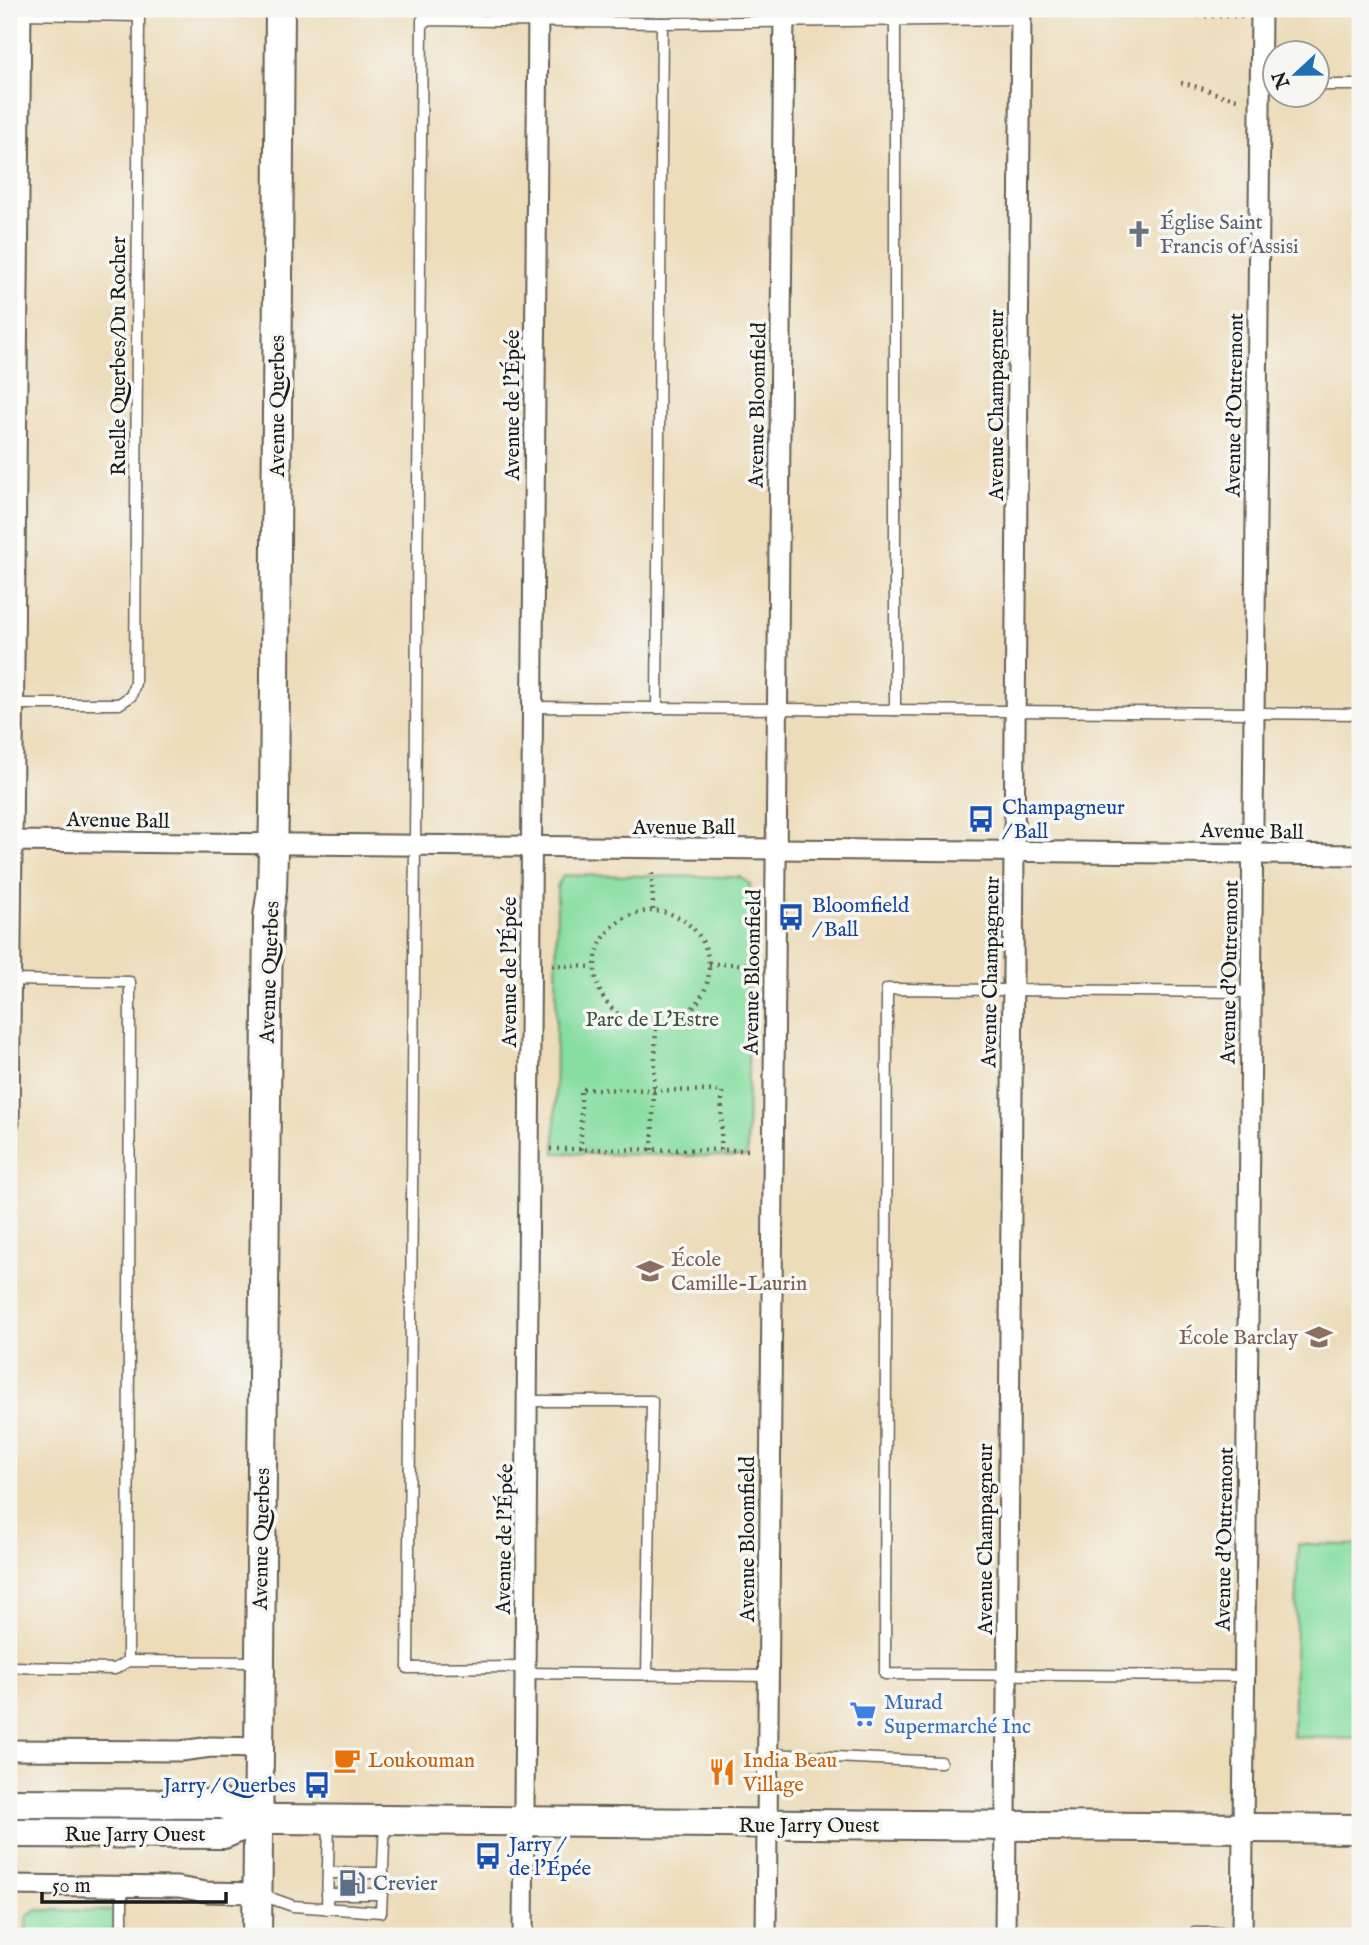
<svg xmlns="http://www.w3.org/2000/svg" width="1369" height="1945" viewBox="0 0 1369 1945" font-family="'IM FELL English',serif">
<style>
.green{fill:#87dea1;stroke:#527d5e;stroke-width:2}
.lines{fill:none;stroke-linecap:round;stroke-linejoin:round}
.lane-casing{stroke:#655f53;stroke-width:13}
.street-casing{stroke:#655f53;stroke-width:23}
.secondary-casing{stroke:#655f53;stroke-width:32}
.path{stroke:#655f53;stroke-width:4.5;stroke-dasharray:2 5;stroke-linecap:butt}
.lane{stroke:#fff;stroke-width:10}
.street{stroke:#fff;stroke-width:19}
.secondary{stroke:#fff;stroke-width:28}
.labels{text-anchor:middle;stroke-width:7;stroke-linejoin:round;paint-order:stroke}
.worship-label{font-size:21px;fill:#5b616d;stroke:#f6f6f2;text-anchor:start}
.street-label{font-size:21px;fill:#1c1c1c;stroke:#f6f6f2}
.transit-label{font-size:21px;fill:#164399;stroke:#f6f6f2;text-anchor:start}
.park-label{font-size:21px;fill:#3c5644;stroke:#f6f6f2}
.education-label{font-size:21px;fill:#785e54;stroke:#f6f6f2;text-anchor:start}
.shop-label{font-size:21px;fill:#366cbe;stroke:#f6f6f2;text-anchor:start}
.food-label{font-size:21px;fill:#c56008;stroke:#f6f6f2;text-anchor:start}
.service-label{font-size:21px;fill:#4e5e75;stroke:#f6f6f2;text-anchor:start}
</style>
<rect width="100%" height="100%" fill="#f6f6f2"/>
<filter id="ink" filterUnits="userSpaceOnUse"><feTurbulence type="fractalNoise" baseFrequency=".0143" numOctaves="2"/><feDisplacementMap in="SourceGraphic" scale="14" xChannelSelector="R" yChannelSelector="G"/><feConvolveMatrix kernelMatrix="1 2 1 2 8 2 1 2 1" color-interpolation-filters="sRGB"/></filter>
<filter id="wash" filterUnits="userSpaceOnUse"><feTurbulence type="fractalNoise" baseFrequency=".00686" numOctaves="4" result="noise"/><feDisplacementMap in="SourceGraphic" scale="28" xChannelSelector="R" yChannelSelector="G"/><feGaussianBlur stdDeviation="1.57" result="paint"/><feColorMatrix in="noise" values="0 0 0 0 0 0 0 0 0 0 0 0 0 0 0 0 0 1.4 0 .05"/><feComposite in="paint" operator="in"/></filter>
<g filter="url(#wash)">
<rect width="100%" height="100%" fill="#eddcba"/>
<g class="green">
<polygon points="568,875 740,877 750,884 747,1157 555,1153 557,886 563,876"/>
<polygon points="1298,1544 1360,1545 1360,1739 1293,1737"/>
<polygon points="37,1910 116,1911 115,1936 25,1936 27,1916"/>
</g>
</g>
<g filter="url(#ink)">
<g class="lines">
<defs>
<g id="lane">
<polyline points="895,18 895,710"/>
<polyline points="1316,85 1360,85"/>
<polyline points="1260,86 1274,86"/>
<polyline points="13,704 119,704 131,696 135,683 139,16 21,14"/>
<polyline points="533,707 1360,714"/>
<polyline points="657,708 662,23"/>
<polyline points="10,980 130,982 128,1661"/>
<polyline points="528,1401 652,1401 647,1675"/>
<polyline points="9,1667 115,1669 128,1661 256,1662"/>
<polyline points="525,1667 408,1668 422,20 662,23 1021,19"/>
<polyline points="525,1673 769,1676"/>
<polyline points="1245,1676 885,1674 887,989 1252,992"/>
<polyline points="769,1754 941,1762"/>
<polyline points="328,1873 383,1873"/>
<polyline points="259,1894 293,1906 381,1912 385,1821"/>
<polyline points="327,1894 382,1894"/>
<polyline points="327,1909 329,1822"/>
<polyline points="1194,1933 1243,1933"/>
<polyline points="122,1936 122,1886"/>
</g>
<g id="street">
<polyline points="9,841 1360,855"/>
<polyline points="9,1123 21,9"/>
<polyline points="9,1750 181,1751 211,1747 260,1748"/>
<polyline points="9,1885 178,1887 206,1892 258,1893"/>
<polyline points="523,1936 538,9"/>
<polyline points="766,1936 784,9"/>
<polyline points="1005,1936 1021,9"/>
<polyline points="1242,1936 1261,9"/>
</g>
<g id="secondary">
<polyline points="9,1803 223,1804 259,1819"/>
<polyline points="9,1833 224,1834 259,1819 278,1819 1360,1829"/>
<polyline points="257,1936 268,917 272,890 274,813 280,9"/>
</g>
</defs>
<use href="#lane" class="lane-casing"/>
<use href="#street" class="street-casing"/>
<use href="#secondary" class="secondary-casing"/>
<g class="path">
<polyline points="1184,16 1242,16"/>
<path d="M1181,83C1202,86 1221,98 1240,99"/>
<polyline points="652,873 653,910"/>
<circle cx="652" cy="968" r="57"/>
<polyline points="709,964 754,964"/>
<polyline points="552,965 594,967"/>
<polyline points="550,1149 751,1150"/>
<polyline points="581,1150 581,1089 722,1091 721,1150"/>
<polyline points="652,1150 656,1026"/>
</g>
<use href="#lane" class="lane"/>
<use href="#street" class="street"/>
<use href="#secondary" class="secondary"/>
</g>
</g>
<defs>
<symbol id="church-bare" viewBox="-9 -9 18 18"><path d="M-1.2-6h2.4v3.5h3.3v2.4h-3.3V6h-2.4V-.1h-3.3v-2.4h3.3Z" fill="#6b7280" stroke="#f6f6f2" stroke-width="2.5" paint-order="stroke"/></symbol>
<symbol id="bus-bare" viewBox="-9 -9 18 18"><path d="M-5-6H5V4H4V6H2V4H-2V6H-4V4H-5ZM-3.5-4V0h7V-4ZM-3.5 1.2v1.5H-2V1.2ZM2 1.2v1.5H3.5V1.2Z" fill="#1a4fb4" stroke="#f6f6f2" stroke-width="2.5" paint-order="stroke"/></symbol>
<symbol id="school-bare" viewBox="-9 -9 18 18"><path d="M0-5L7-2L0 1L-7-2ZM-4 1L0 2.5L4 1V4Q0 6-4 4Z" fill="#8d6e63" stroke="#f6f6f2" stroke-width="2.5" paint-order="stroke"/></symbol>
<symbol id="supermarket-bare" viewBox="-9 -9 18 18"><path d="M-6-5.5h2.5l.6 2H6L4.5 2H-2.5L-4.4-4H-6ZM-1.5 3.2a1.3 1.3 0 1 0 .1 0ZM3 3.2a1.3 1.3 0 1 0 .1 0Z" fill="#3f7fe0" stroke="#f6f6f2" stroke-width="2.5" paint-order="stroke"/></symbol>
<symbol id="cafe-bare" viewBox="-9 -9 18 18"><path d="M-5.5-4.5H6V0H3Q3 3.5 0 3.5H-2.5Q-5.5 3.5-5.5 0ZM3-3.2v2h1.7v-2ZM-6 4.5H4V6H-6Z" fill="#e8710a" stroke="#f6f6f2" stroke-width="2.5" paint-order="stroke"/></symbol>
<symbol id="restaurant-bare" viewBox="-9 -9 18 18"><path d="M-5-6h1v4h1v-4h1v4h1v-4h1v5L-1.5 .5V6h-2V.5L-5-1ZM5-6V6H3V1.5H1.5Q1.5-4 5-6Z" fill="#e8710a" stroke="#f6f6f2" stroke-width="2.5" paint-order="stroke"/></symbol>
<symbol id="fuel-bare" viewBox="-9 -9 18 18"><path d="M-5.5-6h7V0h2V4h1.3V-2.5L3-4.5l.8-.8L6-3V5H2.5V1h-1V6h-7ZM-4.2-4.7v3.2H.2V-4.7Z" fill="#5c6f8a" stroke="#f6f6f2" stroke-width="2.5" paint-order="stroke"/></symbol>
</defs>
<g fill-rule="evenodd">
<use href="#church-bare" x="1120" y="215" width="38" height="38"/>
<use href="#bus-bare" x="962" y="800" width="38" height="38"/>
<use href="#bus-bare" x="772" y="898" width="38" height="38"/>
<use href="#school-bare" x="631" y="1252" width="38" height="38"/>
<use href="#school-bare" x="1300" y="1318" width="38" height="38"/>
<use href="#supermarket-bare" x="844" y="1695" width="38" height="38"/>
<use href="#cafe-bare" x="328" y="1741" width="38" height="38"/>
<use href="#restaurant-bare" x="703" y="1753" width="38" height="38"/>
<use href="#bus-bare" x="298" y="1766" width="38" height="38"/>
<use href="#bus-bare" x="469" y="1837" width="38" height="38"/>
<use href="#fuel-bare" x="333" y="1864" width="38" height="38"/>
</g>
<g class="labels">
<g class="worship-label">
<text x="1160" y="229">Église Saint<tspan x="1160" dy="24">Francis of Assisi</tspan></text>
</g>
<g class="street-label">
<text transform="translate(118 356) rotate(-90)" y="7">Ruelle Querbes/Du Rocher</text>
<text transform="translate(512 405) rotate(-90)" y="7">Avenue de l'Épée</text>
<text transform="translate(757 405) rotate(-89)" y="7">Avenue Bloomfield</text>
<text transform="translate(996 405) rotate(-90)" y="7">Avenue Champagneur</text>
<text transform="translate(1234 405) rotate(-89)" y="7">Avenue d'Outremont</text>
<text transform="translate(277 406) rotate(-90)" y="7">Avenue Querbes</text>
<text transform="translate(118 820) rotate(1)" y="7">Avenue Ball</text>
<text x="684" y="834">Avenue Ball</text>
<text transform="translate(1252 831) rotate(1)" y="7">Avenue Ball</text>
<text transform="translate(269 972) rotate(-88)" y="7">Avenue Querbes</text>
<text transform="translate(509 972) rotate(-90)" y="7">Avenue de l'Épée</text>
<text transform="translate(752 972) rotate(-89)" y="7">Avenue Bloomfield</text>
<text transform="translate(990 972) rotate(-89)" y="7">Avenue Champagneur</text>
<text transform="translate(1229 972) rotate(-89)" y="7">Avenue d'Outremont</text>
<text transform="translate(261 1539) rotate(-89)" y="7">Avenue Querbes</text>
<text transform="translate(504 1539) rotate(-89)" y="7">Avenue de l'Épée</text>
<text transform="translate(747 1539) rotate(-90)" y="7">Avenue Bloomfield</text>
<text transform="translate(985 1539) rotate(-90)" y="7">Avenue Champagneur</text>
<text transform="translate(1224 1539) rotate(-89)" y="7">Avenue d'Outremont</text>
<text x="809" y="1832">Rue Jarry Ouest</text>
<text x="135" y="1841">Rue Jarry Ouest</text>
</g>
<g class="transit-label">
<text x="1002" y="814">Champagneur<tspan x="1002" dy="24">/ Ball</tspan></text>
<text x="812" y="912">Bloomfield<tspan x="812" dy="24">/ Ball</tspan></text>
<text x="296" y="1792" text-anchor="end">Jarry / Querbes</text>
<text x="509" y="1851">Jarry /<tspan x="509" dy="24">de l'Épée</tspan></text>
</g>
<g class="park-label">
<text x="652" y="1026">Parc de L'Estre</text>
</g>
<g class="education-label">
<text x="671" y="1266">École<tspan x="671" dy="24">Camille-Laurin</tspan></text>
<text x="1298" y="1344" text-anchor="end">École Barclay</text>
</g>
<g class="shop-label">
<text x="884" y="1709">Murad<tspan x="884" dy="24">Supermarché Inc</tspan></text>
</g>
<g class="food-label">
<text x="368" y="1767">Loukouman</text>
<text x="743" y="1767">India Beau<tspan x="743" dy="24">Village</tspan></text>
</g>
<g class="service-label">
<text x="373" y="1890">Crevier</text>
</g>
</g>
<rect width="1369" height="1945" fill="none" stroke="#f6f6f2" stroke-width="35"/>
<g transform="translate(1296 74) rotate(248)"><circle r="33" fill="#f6f6f2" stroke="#9f9f9c" stroke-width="2"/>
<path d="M0-5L12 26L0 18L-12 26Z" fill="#1f6fb2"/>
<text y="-10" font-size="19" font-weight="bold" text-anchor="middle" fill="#1c1c1c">N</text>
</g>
<path d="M42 1892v10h184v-10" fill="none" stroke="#1c1c1c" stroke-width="3.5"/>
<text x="52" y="1892" font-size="21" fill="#1c1c1c" stroke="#f6f6f2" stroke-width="5" paint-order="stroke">50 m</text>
</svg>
